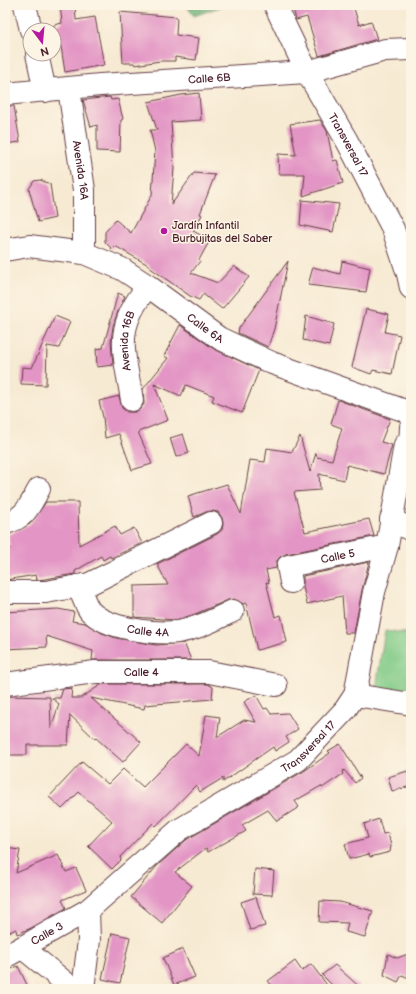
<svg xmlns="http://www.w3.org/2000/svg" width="416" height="994" viewBox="0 0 416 994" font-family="'Balsamiq Sans',sans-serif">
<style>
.green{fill:#82cb87;stroke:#667559}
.forest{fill:#69af74;stroke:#5a6750}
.building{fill:#e396c5}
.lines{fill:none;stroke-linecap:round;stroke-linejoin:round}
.minor-casing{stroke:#643d44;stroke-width:24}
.major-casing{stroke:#643d44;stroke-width:24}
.minor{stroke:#fff;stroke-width:22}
.major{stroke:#fff;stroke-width:22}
.poi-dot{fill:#b5179e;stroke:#fcf5e5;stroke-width:1.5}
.labels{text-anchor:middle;stroke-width:3;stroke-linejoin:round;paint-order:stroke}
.street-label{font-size:11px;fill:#4a1f2b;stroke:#fcf5e5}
.poi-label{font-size:11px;fill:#4a1f2b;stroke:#fcf5e5;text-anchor:start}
</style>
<rect width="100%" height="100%" fill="#fcf5e5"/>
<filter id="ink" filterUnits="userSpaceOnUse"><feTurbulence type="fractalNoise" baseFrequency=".025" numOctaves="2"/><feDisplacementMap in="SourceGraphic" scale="8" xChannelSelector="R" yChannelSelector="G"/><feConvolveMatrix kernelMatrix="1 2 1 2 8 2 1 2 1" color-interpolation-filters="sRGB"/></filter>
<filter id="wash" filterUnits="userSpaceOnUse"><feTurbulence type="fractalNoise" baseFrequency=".012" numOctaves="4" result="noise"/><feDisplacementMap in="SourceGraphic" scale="16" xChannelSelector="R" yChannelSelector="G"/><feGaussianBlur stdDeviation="0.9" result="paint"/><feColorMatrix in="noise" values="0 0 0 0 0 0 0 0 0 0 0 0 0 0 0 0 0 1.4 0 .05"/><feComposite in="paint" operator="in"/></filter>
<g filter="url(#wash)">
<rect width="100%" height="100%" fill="#f7ead3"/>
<polygon class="green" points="385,630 411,634 411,700 375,695"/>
<polygon class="forest" points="186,5 226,5 194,16"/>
<g id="blocks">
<g class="building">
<polygon points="60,5 75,5 76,20 95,17 104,65 65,72 60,40 54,41 54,25 62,23"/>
<polygon points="292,5 353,5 359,25 371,21 377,39 319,56 307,17 296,20"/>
<polygon points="120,12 177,17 176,35 199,38 196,60 175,57 175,61 160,61 135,65 134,63 123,63"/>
<polygon points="199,93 201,120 171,122 174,168 171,205 194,173 215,175 200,214 202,215 193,231 210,240 199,260 200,261 191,273 218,283 234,266 249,277 222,309 203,294 199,300 190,296 149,267 150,266 115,246 112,249 105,242 105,232 116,220 131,233 152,195 155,151 150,130 157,130 148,102 181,95"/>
<polygon points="110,97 111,100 118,99 123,119 121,120 120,152 97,151 97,125 91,127 83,100"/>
<polygon points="5,106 14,106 20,142 5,144"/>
<polygon points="320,120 327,131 333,161 337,160 343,183 303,196 305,174 279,174 278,154 296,155 290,124"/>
<polygon points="40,180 50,184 55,218 38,222 29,189 34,181"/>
<polygon points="302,200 339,204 333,232 300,225"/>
<polygon points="288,261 274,329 268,347 238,333 239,328"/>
<polygon points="342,261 370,268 366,292 308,285 313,267 340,274"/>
<polygon points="118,293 125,296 118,311 113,326 111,341 113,365 97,367 96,349 103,348"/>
<polygon points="366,309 389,314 385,332 400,335 392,374 373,370 371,374 352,367"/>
<polygon points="55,316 70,322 59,348 47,346 46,385 21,384 22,367 32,368"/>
<polygon points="306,316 334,324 329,346 303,340"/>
<polygon points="180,325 214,349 259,370 242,413 212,401 214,396 186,385 181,396 154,384 168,420 138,432 152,464 132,470 119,434 105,438 103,417 99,401 119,396 122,408 127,412 135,412 140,409 144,404 143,389 168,358 164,356"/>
<polygon points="338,400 390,419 381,442 392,445 384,474 347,465 344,480 319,474 320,490 294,492 305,532 369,519 374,536 286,554 280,557 276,562 276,568 266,570 269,583 266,582 275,617 281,615 287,642 257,650 246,603 243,604 234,599 228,600 195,614 176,620 134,617 134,586 168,585 157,564 217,534 222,530 223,523 222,518 218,512 211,511 206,512 194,517 188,496 227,484 241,514 250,460 265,462 267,448 292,452 300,436 310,472 316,453 317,457 332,460 342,428 331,424"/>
<polygon points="183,434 189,453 176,457 170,438"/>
<polygon points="46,502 78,502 79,545 115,526 120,535 134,528 142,543 111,558 110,556 103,560 101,556 75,571 75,574 45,579 37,580 36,575 5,580 5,549 10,549 8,535 30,524"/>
<polygon points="369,562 362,590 354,633 345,633 342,596 307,604 303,587 303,576"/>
<polygon points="58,609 74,612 72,621 85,623 102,633 116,638 156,645 184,643 191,660 92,660 93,651 46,636 47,647 5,649 5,612"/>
<polygon points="102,684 208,684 213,687 212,699 145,705 144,709 91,698 141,742 123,762 96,738 95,739 70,715 68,745 27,745 27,755 8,755 5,749 5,696 50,697 51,729 59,704 52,698 60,698 63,689 72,688 71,698 81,698"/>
<polygon points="256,695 264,709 267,708 271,714 288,713 298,729 286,737 289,742 275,751 273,747 223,782 223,778 200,792 196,785 156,826 153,823 120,857 121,860 112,869 88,846 112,821 79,792 62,809 49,797 82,762 108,784 123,769 143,787 186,744 199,756 206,715 220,717 217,737 244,720 256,722 244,702"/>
<polygon points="340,744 361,778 355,783 344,770 342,772 343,774 322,788 321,786 295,801 299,807 277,821 268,810 242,825 246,831 208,852 206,848 175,872 192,886 162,923 131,897 157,866 186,840 304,771 330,753 328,751"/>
<polygon points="411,770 411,786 392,791 388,777"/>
<polygon points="379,819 383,834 388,833 391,846 390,852 370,857 369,854 349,859 345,844 368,838 364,824"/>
<polygon points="5,848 20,850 16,873 58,855 66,872 76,868 86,890 62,900 66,908 31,928 17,934 16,929 5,934"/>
<polygon points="255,869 274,871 272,895 253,894"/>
<polygon points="256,897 265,926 250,930 241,902"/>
<polygon points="320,901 340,902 373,911 365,937 346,932 348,923 319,922"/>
<polygon points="112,933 130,937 120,983 102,979"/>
<polygon points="183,949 195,977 174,985 163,958"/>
<polygon points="411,953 411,979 402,975 398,982 384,975 388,954 397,958"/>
<polygon points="295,961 302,971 311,964 330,989 275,989 268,981"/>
<polygon points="335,965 362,989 336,989 322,975"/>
<polygon points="18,966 29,989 5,989 5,972"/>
</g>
</g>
</g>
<g filter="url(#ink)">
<use href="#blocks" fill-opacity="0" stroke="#643d44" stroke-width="1"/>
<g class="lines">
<defs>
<g id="minor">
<polyline points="25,5 31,30"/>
<polyline points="37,54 45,91"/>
<path id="s1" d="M69,89L84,190V253"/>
<path id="s2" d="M5,94L100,85L307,72L385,50L411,49"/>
<path id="s3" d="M5,250L29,246L84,253L122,269L148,286L219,338L272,363L411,413"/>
<path id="s4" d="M132,400C124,350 113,329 148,286"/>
<polyline points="391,519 411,530"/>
<path d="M5,523C26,518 29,506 39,489"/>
<path id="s5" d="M291,582L288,566L387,546"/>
<path id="s6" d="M78,586C82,593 85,605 90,611C106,629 155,634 178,632C197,629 216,619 233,611"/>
<polyline points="5,592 46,592 89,584 211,523"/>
<path id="s7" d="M5,684L95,672H209L276,685"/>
<polyline points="355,695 411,704"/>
<polyline points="23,948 73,989"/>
<path id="s8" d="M5,957L88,910L179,830L298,760L345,710L355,695L374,592L387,546L405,445"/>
<polyline points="83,989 89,940 88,910"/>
</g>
<g id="major">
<path id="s9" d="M275,5L307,72L347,141L393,229L408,274L411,288"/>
<polyline points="411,427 409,464 411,474"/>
</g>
</defs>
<use href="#minor" class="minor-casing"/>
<use href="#major" class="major-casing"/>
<use href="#minor" class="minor"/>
<use href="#major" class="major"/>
</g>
</g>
<circle class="poi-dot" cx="164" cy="231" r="4"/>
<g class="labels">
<g class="street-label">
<text dy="4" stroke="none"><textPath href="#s2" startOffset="205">Calle 6B</textPath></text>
<text dy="4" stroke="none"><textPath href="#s9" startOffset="158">Transversal 17</textPath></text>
<text dy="4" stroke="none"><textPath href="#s1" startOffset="82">Avenida 16A</textPath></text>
<text dy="4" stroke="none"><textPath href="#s3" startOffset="223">Calle 6A</textPath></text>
<text dy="4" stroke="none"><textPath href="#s4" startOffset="60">Avenida 16B</textPath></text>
<text dy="4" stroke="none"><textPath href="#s5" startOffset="67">Calle 5</textPath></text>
<text dy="4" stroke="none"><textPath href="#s6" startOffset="90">Calle 4A</textPath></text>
<text dy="4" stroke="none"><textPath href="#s7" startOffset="137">Calle 4</textPath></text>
<text dy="4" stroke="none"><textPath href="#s8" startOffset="371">Transversal 17</textPath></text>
<text dy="4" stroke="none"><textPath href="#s8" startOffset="48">Calle 3</textPath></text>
</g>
<g class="poi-label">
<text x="172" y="229">Jardín Infantil<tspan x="172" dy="13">Burbujitas del Saber</tspan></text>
</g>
</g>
<rect width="416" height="994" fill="none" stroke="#fcf5e5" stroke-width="20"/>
<g transform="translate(42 42) rotate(164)"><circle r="19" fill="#fcf5e5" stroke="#b59f9b"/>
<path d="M0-3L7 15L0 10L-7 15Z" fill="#b5179e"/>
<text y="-6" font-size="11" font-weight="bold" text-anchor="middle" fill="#4a1f2b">N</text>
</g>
</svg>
